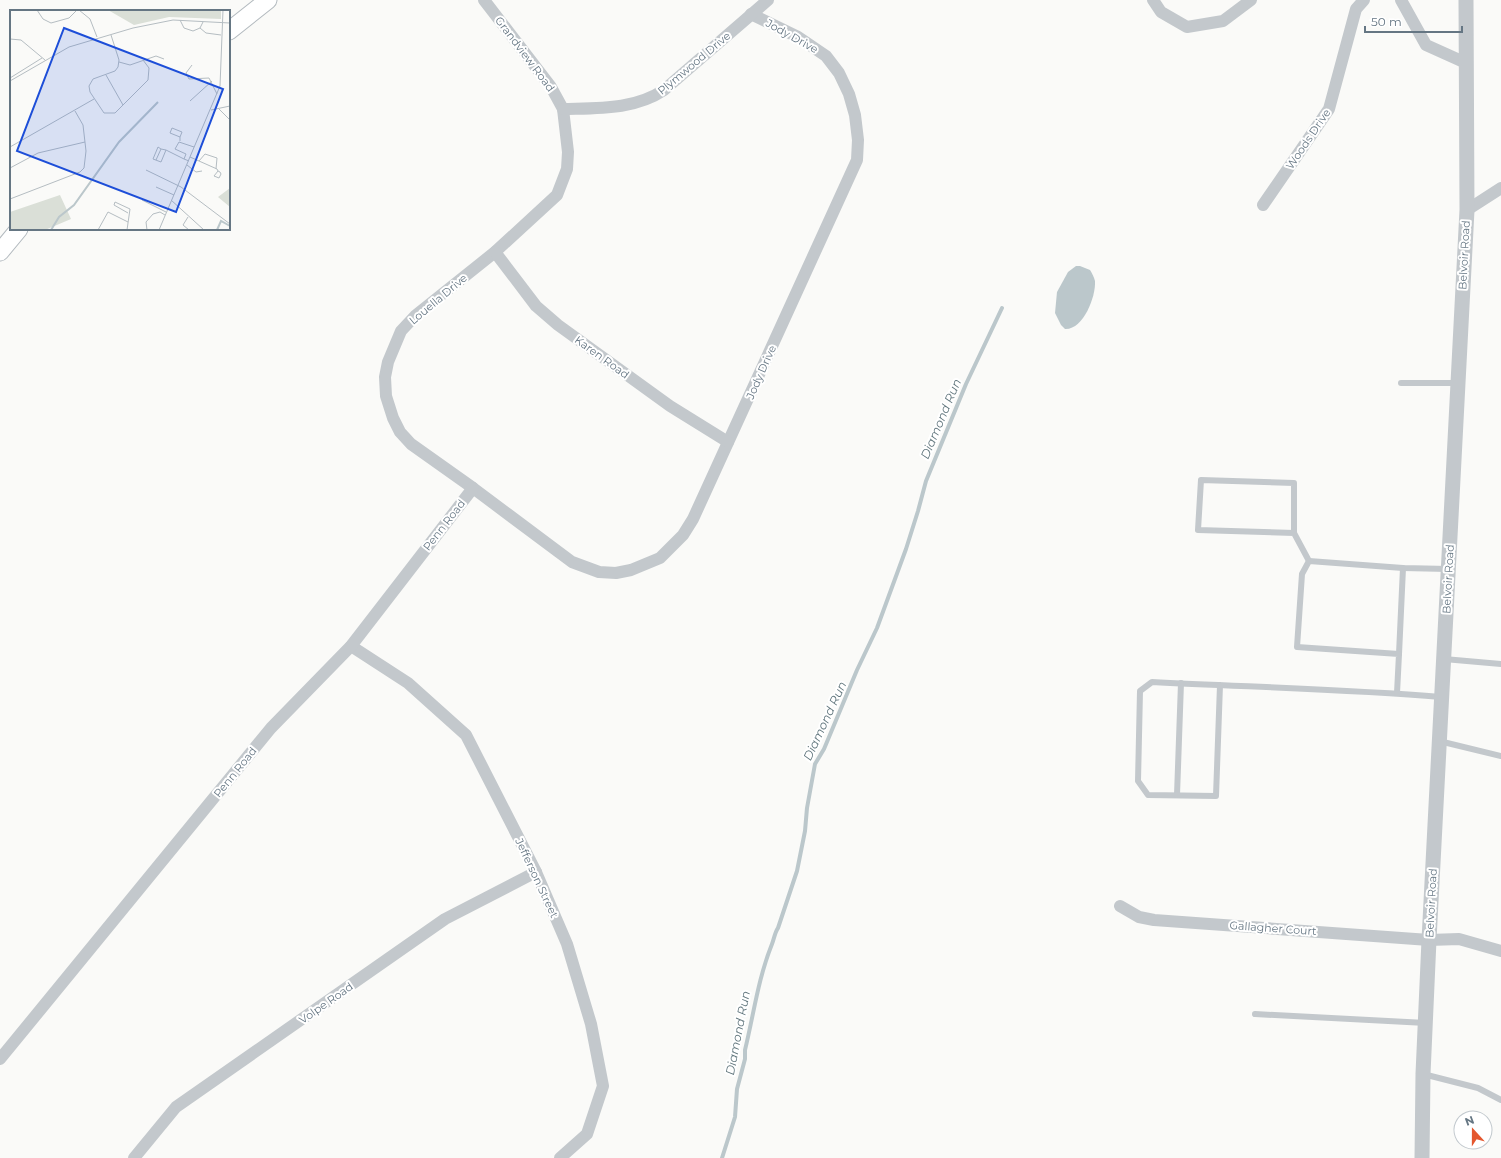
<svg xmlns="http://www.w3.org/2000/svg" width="1501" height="1158" viewBox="0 0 1501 1158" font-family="Montserrat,sans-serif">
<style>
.water{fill:#bbc7cb}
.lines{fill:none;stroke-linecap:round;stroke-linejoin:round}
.stream{stroke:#bbc7cb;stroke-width:4}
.secondary-casing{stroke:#b3babf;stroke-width:19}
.service{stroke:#c3c8cc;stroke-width:6}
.minor{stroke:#c3c8cc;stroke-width:12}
.tertiary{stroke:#c3c8cc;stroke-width:15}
.secondary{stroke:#fff;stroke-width:17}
.labels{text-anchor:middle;stroke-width:4;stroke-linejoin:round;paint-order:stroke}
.street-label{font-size:11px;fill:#657683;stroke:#fff}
.water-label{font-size:12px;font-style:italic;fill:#60757c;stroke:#fff}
.inset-river{fill:none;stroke:#bbc7cb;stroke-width:2}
.inset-road{fill:none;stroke:#b5bdc2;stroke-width:1}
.view{fill:#1d4ed8;fill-opacity:0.15;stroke:#1d4ed8;stroke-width:2}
.inset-edge{fill:none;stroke:#657683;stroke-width:2}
</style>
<rect width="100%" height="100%" fill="#fafaf8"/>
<path class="water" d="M1076,266H1080L1090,270C1092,273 1094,277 1095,281C1096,297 1083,330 1065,329L1061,325L1055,313L1057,292L1068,272Z"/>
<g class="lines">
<path class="stream" d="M722,1158L735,1117L737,1089L745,1059V1050C754,1013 758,979 772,944C774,939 775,932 778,928L797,871L805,831L807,808L815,764L824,749L857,670L877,628L906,549L918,511L926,481L966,384L1002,308"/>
<defs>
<g id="secondary">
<polyline points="229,31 268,0"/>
<polyline points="0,252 19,229"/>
</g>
</defs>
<use href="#secondary" class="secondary-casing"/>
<g class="service">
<polyline points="1401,383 1457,383"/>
<polyline points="1294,533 1294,483 1201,480 1198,530 1294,533 1309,561"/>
<polyline points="1399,654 1403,568"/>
<polyline points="1444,659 1501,664"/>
<path d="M1220,685L1216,796L1148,795L1138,781L1140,691L1152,682C1248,687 1345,689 1441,697"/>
<polyline points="1397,693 1399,654 1297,647 1302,574 1309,561 1403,568 1448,569"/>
<polyline points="1439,741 1501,756"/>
<polyline points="1177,795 1181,683"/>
<polyline points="1255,1014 1426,1023"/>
<polyline points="1423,1074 1478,1088 1501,1100"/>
</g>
<g class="minor">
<polyline points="484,0 551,87 563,109 568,152 567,169 557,195 495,252 415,316 401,331 388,362 385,377 386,396 393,418 400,432 411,444 473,488 572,562 599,572 616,573 631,570 660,558 683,535 693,519 857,160 858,140 855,115 849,94 839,73 826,56 798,37 751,14"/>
<polyline points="1153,0 1161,12 1187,27 1223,21 1251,0"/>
<polyline points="1401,0 1426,45 1466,63"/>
<path d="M563,109C598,108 634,110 664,90L768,0"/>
<polyline points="1263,205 1329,109 1356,9 1364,0"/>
<polyline points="1467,210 1501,188"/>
<polyline points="495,252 536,306 558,325 670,406 728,442"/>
<polyline points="351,646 408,683 466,735 536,872 567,944 591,1024 603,1086 587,1134 560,1158"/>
<polyline points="1120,906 1139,917 1154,920 1429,940 1459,939 1501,951"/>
<polyline points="0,1059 271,728 351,646 473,488"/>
<polyline points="134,1158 176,1107 445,919 536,872"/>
</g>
<polyline class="tertiary" points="1422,1158 1423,1074 1429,940 1467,210 1466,0"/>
<use href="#secondary" class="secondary"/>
</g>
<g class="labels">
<g class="street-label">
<text transform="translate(792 36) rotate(29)" y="4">Jody Drive</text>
<text transform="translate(525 54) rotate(53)" y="4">Grandview Road</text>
<text transform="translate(694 63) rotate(-40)" y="4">Plymwood Drive</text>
<text transform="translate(1308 139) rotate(-56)" y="4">Woods Drive</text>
<text transform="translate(1464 255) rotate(-87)" y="4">Belvoir Road</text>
<text transform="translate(438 299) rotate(-40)" y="4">Louella Drive</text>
<text transform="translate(602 357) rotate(36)" y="4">Karen Road</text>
<text transform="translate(761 372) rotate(-66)" y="4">Jody Drive</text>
<text transform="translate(444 525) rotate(-52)" y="4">Penn Road</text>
<text transform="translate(1448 579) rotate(-87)" y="4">Belvoir Road</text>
<text transform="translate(235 772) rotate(-51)" y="4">Penn Road</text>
<text transform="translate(537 878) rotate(65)" y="4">Jefferson Street</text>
<text transform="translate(1431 903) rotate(-87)" y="4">Belvoir Road</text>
<text transform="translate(1273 928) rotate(4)" y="4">Gallagher Court</text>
<text transform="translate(326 1003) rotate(-35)" y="4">Volpe Road</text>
</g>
<g class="water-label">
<text transform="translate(941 419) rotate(-67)" y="4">Diamond Run</text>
<text transform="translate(825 721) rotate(-65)" y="4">Diamond Run</text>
<text transform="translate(738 1033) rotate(-79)" y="4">Diamond Run</text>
</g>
</g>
<g transform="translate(10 10)">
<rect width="220" height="220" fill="#fafaf8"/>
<path d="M98,0H211V9L159,7L124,15ZM220,178V197L208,187ZM50,185L61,209L35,220H0V202Z" fill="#dadfd7"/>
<path class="inset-river" d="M41,220L49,207L64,195L109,132L148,92M207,220L211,211L220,216"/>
<path class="inset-road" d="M27,0L33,9L41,13L59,8L67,0M69,0L80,9L87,27M170,10L174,18L183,21L190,18L193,12M190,18L196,23L211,25M101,25L109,50L108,57L105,61L83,69L79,76L80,82L94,103H105L138,70L139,58L133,50M0,29L11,30L35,50M109,52L120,55L146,46L154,49M182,55L176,63L179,69L199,68L207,84M96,65L113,95M0,68L32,48M0,71L59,37L123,18L163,10L220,13M180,91L202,71M208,98L220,110M201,100L220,96M170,127L172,122L162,118L160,123L170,127V131M0,137L84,89M156,140L151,152L143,149L148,137L151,139L156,140L174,149L179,151M180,147L207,159L208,161L210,162L211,164L209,168L204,166L208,161M174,149L176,144L165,139L169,132L184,137M146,150L151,139M189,151L195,144L207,148L206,159M177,155L186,162L192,161M0,158L28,143L75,132M136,160L171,177L220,214M146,177L164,185M0,189L70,162L74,158L76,141L73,115L65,101M132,190L156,202M161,190L194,220M178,207L173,215L179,220M88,220L98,202L118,212M117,220L120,199L105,192L104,195L118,203M137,220L136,212L143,204L150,202L155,205M149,220L210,76L213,0"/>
<path class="view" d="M54,18L213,79L166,202L7,141Z"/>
<rect width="220" height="220" class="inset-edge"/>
</g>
<g transform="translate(1473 1130) rotate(339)"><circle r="19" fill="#ffffff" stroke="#c1c8cd"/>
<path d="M0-3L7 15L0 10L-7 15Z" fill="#e4572e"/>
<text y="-6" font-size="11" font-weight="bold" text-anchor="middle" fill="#657683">N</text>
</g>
<path d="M1365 26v6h97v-6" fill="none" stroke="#657683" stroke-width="2"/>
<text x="1371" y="26" font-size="12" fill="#657683" stroke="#ffffff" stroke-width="3" paint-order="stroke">50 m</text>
</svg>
